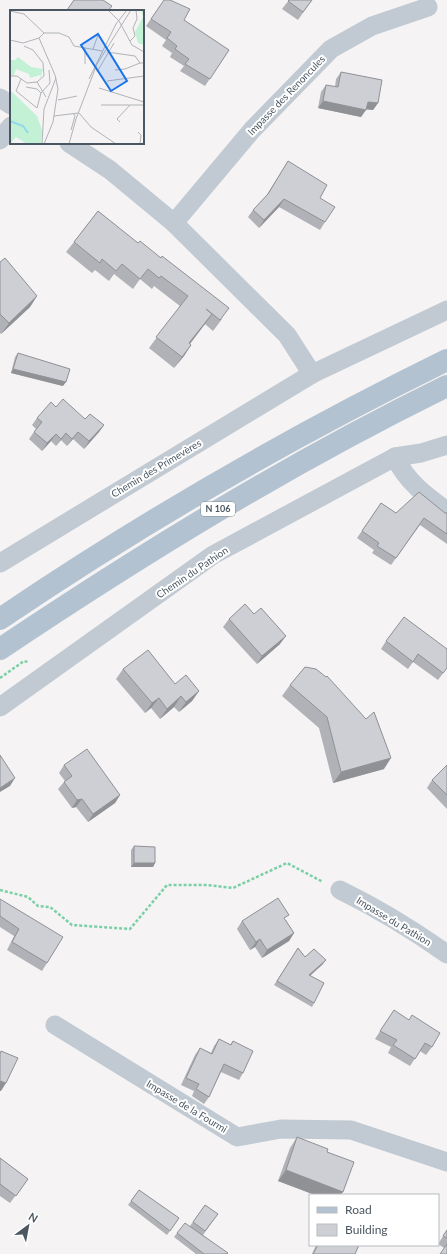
<svg xmlns="http://www.w3.org/2000/svg" width="447" height="1254" viewBox="0 0 447 1254" font-family="Lato,sans-serif">
<style>
.lines{fill:none;stroke-linecap:round;stroke-linejoin:round}
.path{stroke:#7ad0a6;stroke-width:2.5;stroke-dasharray:3 2;stroke-linecap:butt}
.minor{stroke:#c1cad2;stroke-width:19}
.primary{stroke:#b3c2d1;stroke-width:22}
.wall{fill:#b0b2b7}
.shaded-wall{fill:#909195}
.building{fill:#cdcfd5;stroke:#909195}
.labels{text-anchor:middle;stroke-width:4;stroke-linejoin:round;paint-order:stroke}
.shield{fill:#fff;stroke:#808990;stroke-width:1}
.shield-label{font-size:9px;font-weight:bold;fill:#4a5661}
.street-label{font-size:10px;fill:#4a5661;stroke:#fff}
.inset-river{fill:none;stroke:#90daee;stroke-width:2}
.inset-road{fill:none;stroke:#b1b4b9;stroke-width:1}
.view{fill:#1a73e8;fill-opacity:0.15;stroke:#1a73e8;stroke-width:2}
.inset-edge{fill:none;stroke:#4a5661;stroke-width:2}
</style>
<rect width="100%" height="100%" fill="#f5f3f3"/>
<g class="lines">
<g class="path">
<polyline points="0,678 24,661 28,662"/>
<polyline points="0,890 28,897 38,906 50,907 72,925 130,929 167,885 207,885 233,888 287,863 323,882"/>
</g>
<g class="minor">
<polyline points="0,98 11,105"/>
<polyline points="0,140 11,126"/>
<polyline points="69,143 110,170 174,223 287,335 312,374"/>
<polyline points="174,223 252,130 331,49 372,26 428,7"/>
<path d="M395,457C406,481 426,496 447,511"/>
<polyline points="0,563 312,374 447,310"/>
<polyline points="0,707 213,555 395,457 421,453 447,445"/>
<path d="M340,890C377,908 413,930 447,954"/>
<polyline points="55,1025 237,1137 281,1129 351,1130 447,1162"/>
</g>
<g class="primary">
<path d="M0,619C143,522 292,436 447,360"/>
<path d="M0,649C145,552 290,463 447,386"/>
</g>
</g>
<g class="wall">
<polygon points="164,0 184,20 229,50 205,86 180,71 184,66 170,57 172,53 162,46 166,40 146,26"/>
<polygon points="289,0 312,0 298,20 282,9"/>
<polygon points="341,72 378,103 373,110 366,109 361,117 318,108 321,92 326,85 335,87 336,79"/>
<polygon points="288,161 320,198 325,222 320,230 279,207 259,228 248,217 253,210 266,196"/>
<polygon points="98,211 222,319 213,331 205,324 190,344 191,345 184,356 174,368 149,348 180,306 154,286 152,289 140,279 133,289 114,274 109,281 95,270 92,273 66,252 74,242"/>
<polygon points="0,262 37,296 30,307 1,334 0,333"/>
<polygon points="18,353 63,386 11,373 15,357"/>
<polygon points="56,407 85,419 104,425 99,432 84,449 73,439 67,446 61,440 56,446 51,441 42,451 29,439 36,429 32,425 37,418"/>
<polygon points="381,503 396,513 447,513 447,544 420,525 391,565 372,553 374,550 357,538"/>
<polygon points="229,619 280,644 257,664 223,627"/>
<polygon points="386,641 447,649 447,668 438,680 413,662 408,669 381,649"/>
<polygon points="305,667 384,769 333,783 319,728 282,696 290,685"/>
<polygon points="123,669 175,684 199,691 192,701 179,712 174,707 160,719 151,708 145,713 116,679"/>
<polygon points="64,765 120,795 115,803 88,822 76,807 72,808 58,789 65,781 59,773"/>
<polygon points="447,765 447,809 427,788 432,780"/>
<polygon points="134,846 155,863 153,867 131,867 131,850"/>
<polygon points="0,899 47,963 42,971 7,950 14,936 0,927"/>
<polygon points="286,920 294,933 289,941 262,958 255,947 250,950 237,929 242,921"/>
<polygon points="298,948 305,957 323,964 310,976 314,1003 312,1007 274,985"/>
<polygon points="394,1010 432,1047 426,1055 420,1051 410,1066 388,1053 391,1047 375,1039"/>
<polygon points="219,1039 230,1045 233,1041 243,1073 239,1080 221,1072 209,1097 204,1104 192,1096 194,1091 181,1085 195,1055 200,1048 211,1053 214,1046"/>
<polygon points="297,1137 327,1152 343,1192 340,1195 315,1195 278,1181 290,1148"/>
<polygon points="0,1158 28,1179 10,1203 0,1196"/>
<polygon points="139,1190 179,1218 167,1235 128,1205"/>
<polygon points="205,1205 218,1214 203,1235 227,1254 196,1254 174,1237 177,1233 190,1226"/>
<polygon points="447,1230 447,1254 444,1248 438,1244"/>
<polygon points="316,1245 359,1245 355,1254 312,1254"/>
</g>
<g class="shaded-wall">
<polygon points="323,101 366,110 361,117 318,108"/>
<polygon points="368,102 378,103 373,110 363,109"/>
<polygon points="284,199 279,207 259,228 264,220"/>
<polygon points="37,296 30,307 1,334 9,323"/>
<polygon points="212,314 205,324 182,354 189,343"/>
<polygon points="191,345 184,356 174,368 182,357"/>
<polygon points="13,369 66,382 63,386 11,373"/>
<polygon points="104,425 99,432 84,449 89,441"/>
<polygon points="78,432 73,439 67,446 72,439"/>
<polygon points="66,433 61,440 56,446 61,439"/>
<polygon points="56,434 51,441 42,451 47,443"/>
<polygon points="286,636 280,644 257,664 262,656"/>
<polygon points="199,691 192,701 179,712 186,702"/>
<polygon points="181,696 174,707 160,719 167,709"/>
<polygon points="159,698 151,708 145,713 152,703"/>
<polygon points="391,758 384,769 333,783 341,772"/>
<polygon points="15,778 10,786 0,792 0,788"/>
<polygon points="120,795 115,803 88,822 93,814"/>
<polygon points="82,799 76,807 72,808 77,800"/>
<polygon points="134,863 155,863 153,867 131,867"/>
<polygon points="294,933 289,941 262,958 267,950"/>
<polygon points="260,939 255,947 250,950 256,942"/>
<polygon points="326,960 323,964 306,979 309,975"/>
<polygon points="0,1081 6,1083 1,1091 0,1091"/>
<polygon points="286,1170 343,1192 340,1195 315,1195 278,1181"/>
</g>
<g class="building">
<polygon points="74,0 103,0 112,6 108,11 69,11 67,10"/>
<polygon points="164,0 170,0 190,9 184,20 229,50 210,79 185,64 189,59 175,49 177,46 167,38 171,32 151,19"/>
<polygon points="289,0 312,0 303,12 288,1"/>
<polygon points="341,72 382,80 378,103 368,102 366,110 323,101 326,85 338,87"/>
<polygon points="288,161 327,185 320,198 335,207 325,222 284,199 264,220 253,210 268,194"/>
<polygon points="98,211 138,243 140,241 161,258 162,256 229,308 220,320 206,309 212,314 189,343 191,345 182,357 156,337 188,296 161,276 159,278 148,269 140,279 122,264 116,271 102,259 100,263 74,242"/>
<polygon points="5,258 37,296 9,323 0,314 0,262"/>
<polygon points="18,353 70,369 66,382 13,369"/>
<polygon points="63,399 85,419 90,414 104,425 89,441 78,432 72,439 66,433 61,439 56,434 47,443 34,432 42,422 37,418 51,402 56,407"/>
<polygon points="419,492 445,513 447,513 447,534 424,518 396,558 377,546 379,543 362,531 381,503 396,513"/>
<polygon points="245,604 254,614 261,608 286,636 262,656 229,619"/>
<polygon points="404,617 447,649 447,668 443,673 418,654 413,662 386,641"/>
<polygon points="148,650 175,684 186,675 199,691 186,702 181,696 167,709 159,698 152,703 123,669"/>
<polygon points="305,667 316,669 326,677 327,676 366,719 374,712 391,758 341,772 327,717 290,685"/>
<polygon points="87,749 120,795 93,814 82,799 77,800 64,782 72,776 64,765"/>
<polygon points="0,755 15,778 0,788"/>
<polygon points="447,765 447,795 432,780"/>
<polygon points="134,846 155,847 155,863 134,863"/>
<polygon points="278,898 289,915 284,918 294,933 267,950 260,939 256,942 242,921"/>
<polygon points="0,899 63,937 47,963 12,942 19,929 0,916"/>
<polygon points="298,948 305,957 314,949 326,960 309,975 324,983 314,1003 277,981"/>
<polygon points="394,1010 409,1020 412,1015 440,1033 432,1047 425,1043 415,1059 393,1045 397,1040 380,1031"/>
<polygon points="219,1039 231,1045 233,1041 253,1051 243,1073 224,1064 209,1097 196,1089 199,1084 186,1078 200,1048 212,1054"/>
<polygon points="1,1051 18,1058 6,1083 0,1081 0,1054"/>
<polygon points="297,1137 328,1149 327,1152 354,1162 343,1192 286,1170"/>
<polygon points="0,1158 28,1179 16,1196 0,1184"/>
<polygon points="139,1190 179,1218 170,1231 131,1201"/>
<polygon points="205,1205 218,1214 205,1231 193,1222"/>
<polygon points="185,1223 228,1253 227,1254 204,1254 177,1233"/>
<polygon points="447,1230 447,1238 443,1236"/>
<polygon points="447,1244 447,1254 440,1254"/>
<polygon points="318,1245 359,1245 355,1254 313,1254"/>
</g>
<g class="labels">
<rect class="shield" x="201" y="502" width="34" height="14" rx="3"/>
<g class="shield-label">
<text x="218" y="512">N 106</text>
</g>
<g class="street-label">
<text transform="translate(286 95) rotate(-46)" y="4">Impasse des Renoncules</text>
<text transform="translate(156 468) rotate(-31)" y="4">Chemin des Primevères</text>
<text transform="translate(192 572) rotate(-34)" y="4">Chemin du Pathion</text>
<text transform="translate(394 921) rotate(31)" y="4">Impasse du Pathion</text>
<text transform="translate(187 1106) rotate(31)" y="4">Impasse de la Fourmi</text>
</g>
</g>
<g transform="translate(10 10)">
<rect width="134" height="134" fill="#f5f3f3"/>
<path d="M131,0H134V35L128,33L125,22L133,7ZM8,47L21,57L33,59L30,69V65L20,68L19,64L6,59L4,65H0V50H5ZM0,80L27,106L32,120L31,134H17L6,127L0,134Z" fill="#c3f1d5"/>
<path class="inset-river" d="M0,111L13,116L18,123"/>
<path class="inset-road" d="M98,0L109,11L122,35L134,42M0,1L14,4L34,23M29,28L45,65L48,79L43,112L34,134M0,30L13,33L29,28L34,23H49L59,27L64,36L92,41M120,31L125,26L123,18L127,9L126,0M14,36L23,40L33,53L34,66L27,72M75,38V54M83,39L88,25M97,42L125,46L130,53H134M105,60L115,59L130,53M87,62L104,33M0,66H7L17,73L27,72L36,87M11,69L6,81L27,98L31,83L40,73L39,60M79,69L106,14L117,0M97,71L134,66M16,77L27,79L31,83M89,78L134,92M48,90L67,86M91,95H134M69,103L81,117L106,134M44,106L68,103M110,112L107,109L120,95M61,120L65,106L63,103M128,122L131,125L130,134M32,134L34,99L46,68M59,134L66,109L87,54L121,0"/>
<path class="view" d="M88,24L117,71L101,81L71,35Z"/>
<rect width="134" height="134" class="inset-edge"/>
</g>
<rect x="309" y="1194" width="130" height="52" fill="#ffffff" stroke="#b7bbc0"/>
<rect x="317" y="1207" width="20" height="6" fill="#b3c2d1" stroke="#b7bbc0"/>
<text x="345" y="1214" font-size="12" fill="#4a5661">Road</text>
<rect x="317" y="1224" width="20" height="12" fill="#cdcfd5" stroke="#b7bbc0"/>
<text x="345" y="1234" font-size="12" fill="#4a5661">Building</text>
<g transform="translate(28 1226) rotate(32)" stroke="#ffffff" stroke-width="3" paint-order="stroke">
<path d="M0-3L7 15L0 10L-7 15Z" fill="#4a5661"/>
<text y="-6" font-size="11" font-weight="bold" text-anchor="middle" fill="#4a5661">N</text>
</g>
</svg>
